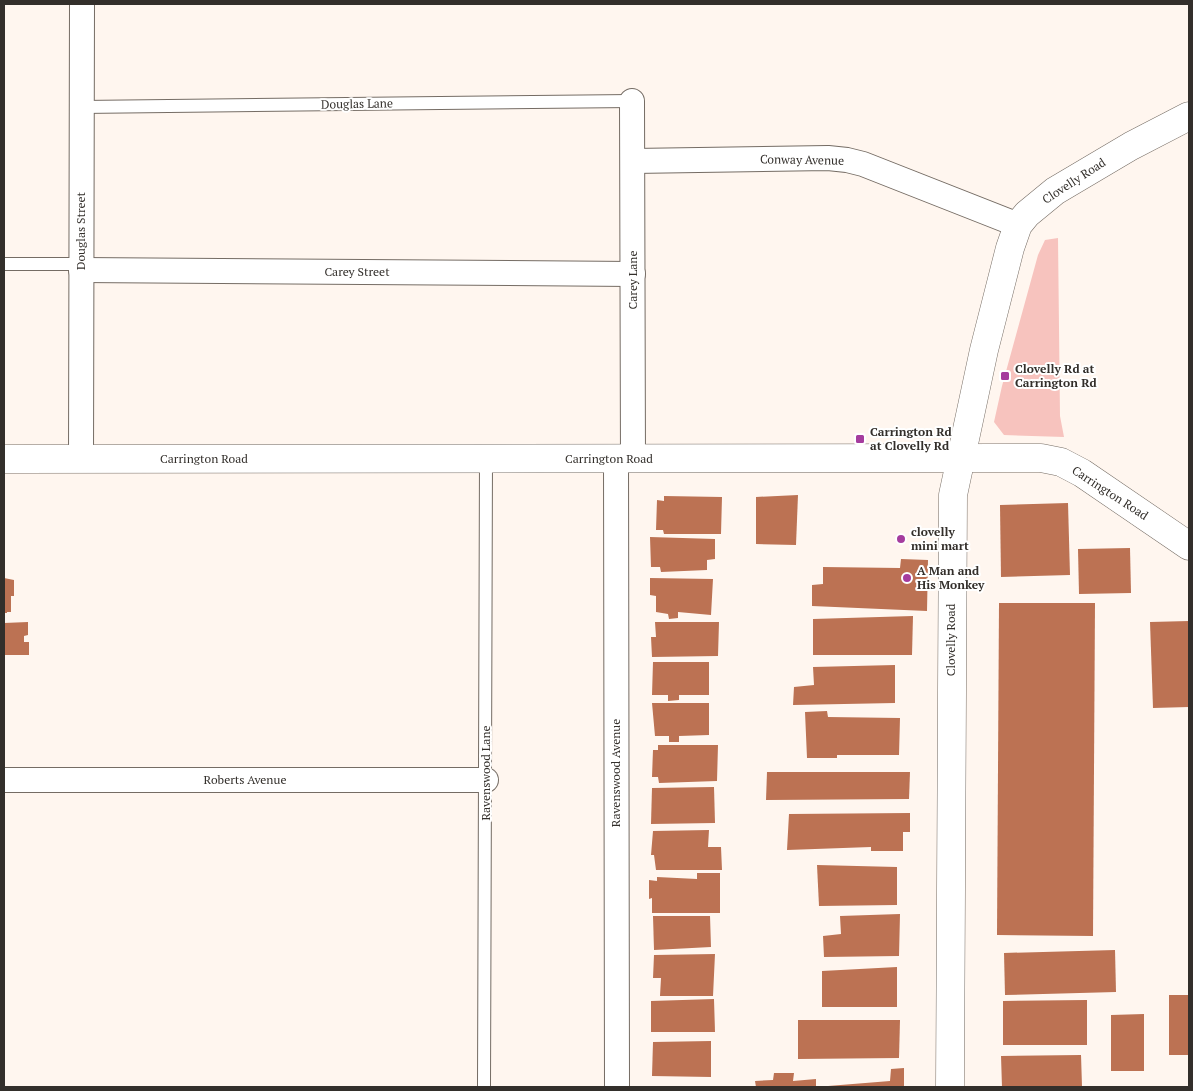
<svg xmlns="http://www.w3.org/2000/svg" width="1193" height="1091" viewBox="0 0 1193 1091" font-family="'PT Serif',serif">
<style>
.green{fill:#f7c3be}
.building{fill:#bc7253}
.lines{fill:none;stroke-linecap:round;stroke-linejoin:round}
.lane-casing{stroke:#756c64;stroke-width:14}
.street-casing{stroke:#756c64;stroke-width:26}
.secondary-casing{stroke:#756c64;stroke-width:29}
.lane{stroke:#fff;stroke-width:12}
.street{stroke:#fff;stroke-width:24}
.secondary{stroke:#fff;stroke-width:28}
.poi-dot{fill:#a53c9e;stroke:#fff;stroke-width:2}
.labels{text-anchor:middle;stroke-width:4;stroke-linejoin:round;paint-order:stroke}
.street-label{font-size:12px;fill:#332f2b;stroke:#fff}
.poi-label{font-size:12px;font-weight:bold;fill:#332f2b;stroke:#fff;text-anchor:start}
</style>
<rect width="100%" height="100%" fill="#fff6ef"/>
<polygon class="green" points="1058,238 1060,416 1064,437 1004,435 994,422 1002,386 1038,255 1045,240"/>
<g class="building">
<polygon points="798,495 796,545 756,544 756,497"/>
<polygon points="664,496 722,497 721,534 664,534 663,530 656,530 657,500 664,501"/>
<polygon points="1068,503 1070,575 1001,577 1000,505"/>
<polygon points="650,537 715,539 715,559 707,560 707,570 661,572 660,567 651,567"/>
<polygon points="1130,548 1131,593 1079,594 1078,549"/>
<polygon points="901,559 928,560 927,611 812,606 812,585 823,584 823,567 900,568"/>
<polygon points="4,578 14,580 14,596 11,596 11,612 7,612 7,613 4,613"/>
<polygon points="650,578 713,579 711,615 678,612 678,618 669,619 668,614 656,612 656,596 650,595"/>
<polygon points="999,603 1095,603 1093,936 997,935"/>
<polygon points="913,616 912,655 813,655 813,619"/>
<polygon points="1189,621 1189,707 1153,708 1150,622"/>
<polygon points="28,622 28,635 24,636 24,642 29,642 29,655 4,655 4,623"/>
<polygon points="655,622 719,622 718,656 652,657 651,637 656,637"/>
<polygon points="653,662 709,662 709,695 679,695 679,700 668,701 668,695 652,695"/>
<polygon points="895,665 895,703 793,705 794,687 814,685 813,667"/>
<polygon points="652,703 709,703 709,735 679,736 679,742 669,742 669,736 655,736"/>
<polygon points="827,711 828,717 900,718 899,755 837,755 837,758 807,758 805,712"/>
<polygon points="658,745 718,745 717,781 659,783 658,777 652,777 653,750 658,750"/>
<polygon points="767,772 910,772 909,799 766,800"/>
<polygon points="714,787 715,823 651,824 652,788"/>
<polygon points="910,813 910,832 903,832 903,851 871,851 871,847 787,850 789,814"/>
<polygon points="709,830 708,847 721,847 722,870 656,870 654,855 651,855 653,831"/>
<polygon points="817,865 897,867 897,905 819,906"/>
<polygon points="697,873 720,873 720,913 652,913 652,898 649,899 649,880 657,881 657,877 697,879"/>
<polygon points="900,914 899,956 824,957 823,936 841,934 840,916"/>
<polygon points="653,916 710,916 711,947 654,950"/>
<polygon points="1115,950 1116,992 1005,995 1004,953"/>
<polygon points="715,954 713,996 660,996 661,978 653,978 654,955"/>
<polygon points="897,967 897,1007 822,1007 822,971"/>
<rect x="1169" y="995" width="20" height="60"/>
<polygon points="714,999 715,1032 651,1032 651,1001"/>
<polygon points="1087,1000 1087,1045 1003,1045 1003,1001"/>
<polygon points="1144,1014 1144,1071 1111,1071 1111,1015"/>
<polygon points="798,1020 900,1020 899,1058 798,1059"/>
<polygon points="711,1041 711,1077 652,1076 653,1042"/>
<polygon points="1081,1055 1082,1087 1002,1087 1001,1056"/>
<polygon points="904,1068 904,1087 828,1087 828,1086 890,1081 891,1069"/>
<polygon points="774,1073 794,1073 793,1081 816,1079 816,1087 756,1087 755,1081 773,1080"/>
</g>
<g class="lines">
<defs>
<g id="lane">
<polyline points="81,107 632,101"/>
<polyline points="4,264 81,264"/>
<polyline points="484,1087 486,459"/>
</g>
<g id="street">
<polyline points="632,101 633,459"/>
<polyline points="633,161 828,158 847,160 863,164 1018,225"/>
<polyline points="81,270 633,274"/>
<polyline points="616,458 617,1087"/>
<polyline points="81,459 82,4"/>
<polyline points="4,780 486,780"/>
</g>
<g id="secondary">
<polyline points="4,459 1041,458 1061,462 1082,473 1189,546"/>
<polyline points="950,1087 953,495 984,350 1010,248 1018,225 1027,214 1055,191 1131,146 1189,116"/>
</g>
</defs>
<use href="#lane" class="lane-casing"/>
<use href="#street" class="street-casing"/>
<use href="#secondary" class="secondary-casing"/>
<use href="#lane" class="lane"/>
<use href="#street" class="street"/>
<use href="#secondary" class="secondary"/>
</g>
<g class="poi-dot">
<rect x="1000" y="371" width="10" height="10" rx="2.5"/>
<rect x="855" y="434" width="10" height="10" rx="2.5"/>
<circle cx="901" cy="539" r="5"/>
<circle cx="907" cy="578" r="5"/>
</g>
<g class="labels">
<g class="street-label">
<text transform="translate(357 104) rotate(-1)" y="4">Douglas Lane</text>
<text transform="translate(802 160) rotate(1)" y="4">Conway Avenue</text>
<text transform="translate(1074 181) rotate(-33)" y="4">Clovelly Road</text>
<text transform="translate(81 231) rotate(-90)" y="4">Douglas Street</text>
<text x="357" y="276">Carey Street</text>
<text transform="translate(633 280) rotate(-90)" y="4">Carey Lane</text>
<text x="204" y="463">Carrington Road</text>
<text x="609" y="463">Carrington Road</text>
<text transform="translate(1110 493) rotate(33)" y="4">Carrington Road</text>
<text transform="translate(951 640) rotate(-90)" y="4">Clovelly Road</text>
<text transform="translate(486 773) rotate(-90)" y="4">Ravenswood Lane</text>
<text transform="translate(616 773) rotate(-90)" y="4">Ravenswood Avenue</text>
<text x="245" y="784">Roberts Avenue</text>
</g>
<g class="poi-label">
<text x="1015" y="373">Clovelly Rd at<tspan x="1015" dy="14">Carrington Rd</tspan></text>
<text x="870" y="436">Carrington Rd<tspan x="870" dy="14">at Clovelly Rd</tspan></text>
<text x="911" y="536">clovelly<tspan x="911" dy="14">mini mart</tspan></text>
<text x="917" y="575">A Man and<tspan x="917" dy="14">His Monkey</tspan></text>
</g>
</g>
<rect width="1193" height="1091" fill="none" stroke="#332f2b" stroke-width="10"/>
</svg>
